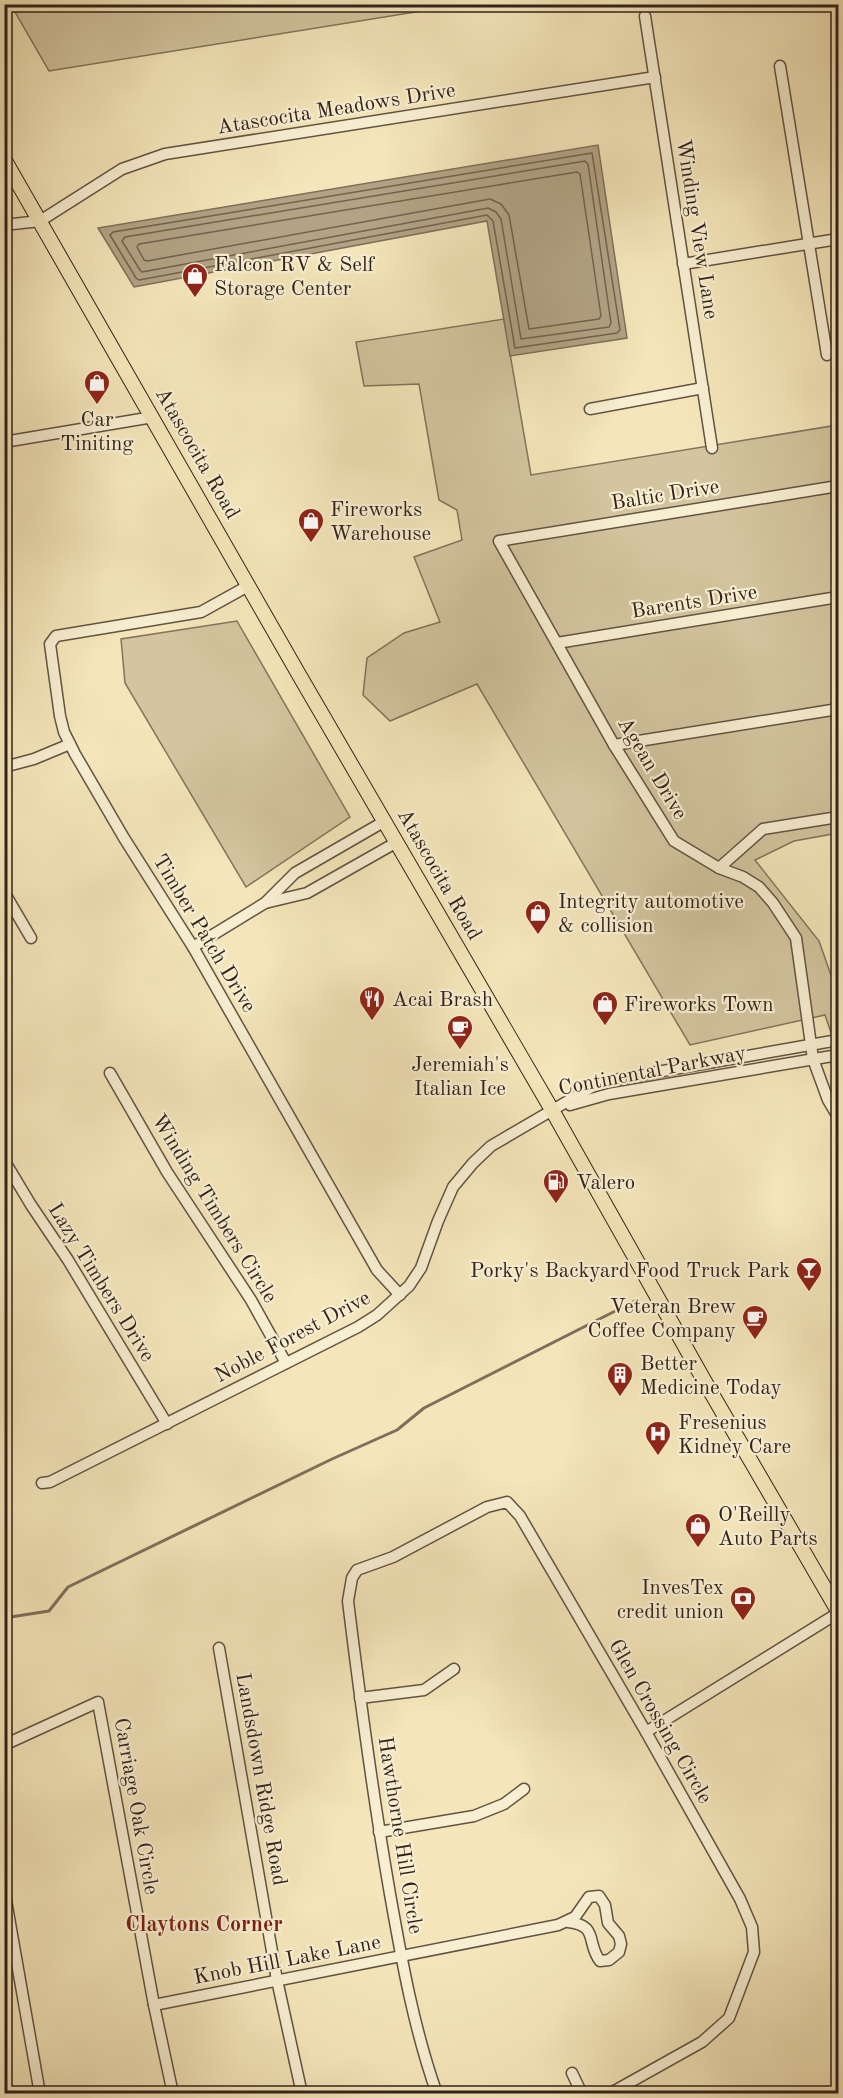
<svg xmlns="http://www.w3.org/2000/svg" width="843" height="2098" viewBox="0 0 843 2098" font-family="'Old Standard TT',serif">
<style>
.green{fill:#d3c59f;stroke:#82745c;stroke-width:1.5}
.water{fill:#b2a384;stroke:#7f6f5a;stroke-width:1.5}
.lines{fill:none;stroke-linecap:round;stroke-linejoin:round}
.shore{stroke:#72624f;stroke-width:1.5}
.stream{stroke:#7f6f5a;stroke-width:3}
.minor-casing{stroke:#625342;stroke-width:13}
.major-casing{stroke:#32221a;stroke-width:16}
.minor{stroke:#f8efd2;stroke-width:10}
.major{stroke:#f4e6ba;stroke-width:14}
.labels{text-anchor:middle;stroke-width:4.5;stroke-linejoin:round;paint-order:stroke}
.street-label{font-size:21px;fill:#32221a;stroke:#f8efd2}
.poi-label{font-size:21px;fill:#32221a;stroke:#f8efd2;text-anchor:start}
.neighbourhood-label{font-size:22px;font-weight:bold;fill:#7a1f14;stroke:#f8efd2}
</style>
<rect width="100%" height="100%" fill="#f4e6ba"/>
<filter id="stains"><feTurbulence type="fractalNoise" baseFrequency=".00333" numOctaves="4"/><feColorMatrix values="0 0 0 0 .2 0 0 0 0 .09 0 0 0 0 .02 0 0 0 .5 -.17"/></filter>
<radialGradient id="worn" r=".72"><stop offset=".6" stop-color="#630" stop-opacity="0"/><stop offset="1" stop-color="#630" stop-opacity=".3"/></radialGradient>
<g class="green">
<polygon points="11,5 459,5 49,71"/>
<polygon points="504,319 531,475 838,425 838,833 794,841 755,860 819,941 838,995 838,1053 825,1015 690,1045 477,684 390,721 363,695 367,658 404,633 440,622 414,557 462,540 457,510 439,500 419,384 364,386 356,342"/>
<polygon points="237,621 350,817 246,887 125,683 121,639"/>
</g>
<polygon class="water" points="598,145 627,338 510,356 487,221 134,287 98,228"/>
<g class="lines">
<g class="shore">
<polygon points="592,153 620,330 617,333 515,348 493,221 487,215 139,280 136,278 110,235 113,232"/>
<polygon points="585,161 588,164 611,323 609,327 521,339 501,219 496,212 488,208 142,272 140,270 122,241 125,237"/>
<polygon points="577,172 580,174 601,316 599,319 529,329 509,215 501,204 490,199 147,261 144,260 137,247 139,244"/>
</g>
<polyline class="stream" points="4,1618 49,1611 68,1587 332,1459 397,1430 424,1408 635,1301"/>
<defs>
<g id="minor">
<polyline points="645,16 712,448"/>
<polyline points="780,66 827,355"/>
<polyline points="4,225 40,221 122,169 165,154 655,77"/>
<polyline points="683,264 838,239"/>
<polyline points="590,409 703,388"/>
<polyline points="4,442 153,417"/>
<polyline points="838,486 499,541 614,745 674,841 719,868 743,877 759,887 773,903 796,938 813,1059 828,1100 838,1117"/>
<polyline points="248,586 201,612 56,636 50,644 60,716 64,732 75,754 124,838 193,947 377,1270 400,1295"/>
<polyline points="557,643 838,597"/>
<polyline points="614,745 838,709"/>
<polyline points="4,767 34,759 70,744"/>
<polyline points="719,868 763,829 838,817"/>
<polyline points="4,892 31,938"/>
<polyline points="265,903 307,893 397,842"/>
<polyline points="193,947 265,903 295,873 385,821"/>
<polyline points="110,1073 167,1172 251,1300 286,1363"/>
<polyline points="570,1105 609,1094 838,1055"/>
<polyline points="4,1160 31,1205 68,1260 167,1424"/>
<polyline points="42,1483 50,1482 358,1327 377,1315 409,1286 421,1268 438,1221 453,1187 473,1163 491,1146 592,1087 623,1078 838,1040"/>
<polyline points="219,1648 277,1980 302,2094"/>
<polyline points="360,1698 424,1690 454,1669"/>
<polyline points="646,1732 838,1613"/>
<polyline points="4,1745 98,1702 154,2005 173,2094"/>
<polyline points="379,1832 474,1816 504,1804 524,1789"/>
<polyline points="4,1889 40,2094"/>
<path d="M154,2005L558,1925L575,1917L589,1897L599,1896L605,1905L608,1923L619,1936L621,1944L619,1952L609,1960L600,1961C586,1943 599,1925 568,1922"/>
<polyline points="572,2073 582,2094"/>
<path d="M437,2094C414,2029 402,1962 390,1894C373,1797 360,1699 348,1601L352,1578L357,1570L393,1557L487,1507L507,1502L520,1516L646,1732L740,1899L752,1927L754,1952L729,2018L702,2042L609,2094"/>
</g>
<polyline id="major" points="4,159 298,673 552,1110 705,1382 838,1611"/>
</defs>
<use href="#minor" class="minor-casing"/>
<use href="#major" class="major-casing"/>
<use href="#minor" class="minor"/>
<use href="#major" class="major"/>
</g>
<defs>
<symbol id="shop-pin" viewBox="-11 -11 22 30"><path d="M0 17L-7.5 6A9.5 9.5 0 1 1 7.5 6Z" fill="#8f2418" stroke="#f8efd2"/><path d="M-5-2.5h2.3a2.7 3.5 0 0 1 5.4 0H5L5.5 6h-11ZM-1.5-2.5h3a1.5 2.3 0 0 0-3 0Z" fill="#fff"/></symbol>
<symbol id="restaurant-pin" viewBox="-11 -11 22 30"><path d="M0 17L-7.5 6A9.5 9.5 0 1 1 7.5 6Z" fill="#8f2418" stroke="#f8efd2"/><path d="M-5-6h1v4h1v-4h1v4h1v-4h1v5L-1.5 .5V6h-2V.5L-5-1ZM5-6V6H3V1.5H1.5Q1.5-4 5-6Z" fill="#fff"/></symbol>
<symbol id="cafe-pin" viewBox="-11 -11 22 30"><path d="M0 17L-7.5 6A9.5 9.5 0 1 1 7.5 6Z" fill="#8f2418" stroke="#f8efd2"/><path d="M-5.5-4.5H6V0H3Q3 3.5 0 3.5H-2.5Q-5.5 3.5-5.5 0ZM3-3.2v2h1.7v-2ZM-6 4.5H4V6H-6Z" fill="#fff"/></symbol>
<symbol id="fuel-pin" viewBox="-11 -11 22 30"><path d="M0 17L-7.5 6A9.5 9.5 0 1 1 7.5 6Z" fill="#8f2418" stroke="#f8efd2"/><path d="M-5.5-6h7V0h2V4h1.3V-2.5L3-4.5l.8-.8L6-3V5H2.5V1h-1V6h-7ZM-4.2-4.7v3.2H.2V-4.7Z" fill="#fff"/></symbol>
<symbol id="bar-pin" viewBox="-11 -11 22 30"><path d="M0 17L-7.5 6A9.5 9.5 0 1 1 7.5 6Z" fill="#8f2418" stroke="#f8efd2"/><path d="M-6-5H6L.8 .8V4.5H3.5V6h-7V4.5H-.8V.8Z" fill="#fff"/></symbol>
<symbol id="building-pin" viewBox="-11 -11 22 30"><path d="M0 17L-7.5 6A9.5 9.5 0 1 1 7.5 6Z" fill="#8f2418" stroke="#f8efd2"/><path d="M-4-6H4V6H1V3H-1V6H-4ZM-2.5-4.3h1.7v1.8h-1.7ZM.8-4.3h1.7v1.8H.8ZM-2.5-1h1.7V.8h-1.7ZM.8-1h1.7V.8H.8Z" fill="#fff"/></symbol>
<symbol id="hospital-pin" viewBox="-11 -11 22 30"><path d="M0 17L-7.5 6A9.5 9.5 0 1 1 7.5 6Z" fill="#8f2418" stroke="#f8efd2"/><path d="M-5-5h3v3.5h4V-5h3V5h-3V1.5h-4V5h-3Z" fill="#fff"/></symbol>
<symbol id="bank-pin" viewBox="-11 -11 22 30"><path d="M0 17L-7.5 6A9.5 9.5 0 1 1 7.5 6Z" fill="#8f2418" stroke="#f8efd2"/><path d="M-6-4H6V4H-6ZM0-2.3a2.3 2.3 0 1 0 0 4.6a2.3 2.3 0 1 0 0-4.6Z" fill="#fff"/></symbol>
</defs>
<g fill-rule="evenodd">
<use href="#shop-pin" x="180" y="261" width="30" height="40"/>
<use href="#shop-pin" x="82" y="368" width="30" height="40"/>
<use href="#shop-pin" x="296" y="506" width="30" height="40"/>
<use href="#shop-pin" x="523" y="898" width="30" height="40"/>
<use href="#restaurant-pin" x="357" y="984" width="30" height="40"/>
<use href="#shop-pin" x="590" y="989" width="30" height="40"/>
<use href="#cafe-pin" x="445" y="1013" width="30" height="40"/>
<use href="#fuel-pin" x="541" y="1167" width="30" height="40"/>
<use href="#bar-pin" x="794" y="1255" width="30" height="40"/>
<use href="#cafe-pin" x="740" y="1303" width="30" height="40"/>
<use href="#building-pin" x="605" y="1360" width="30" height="40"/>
<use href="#hospital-pin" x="643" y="1419" width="30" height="40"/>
<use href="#shop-pin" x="683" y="1511" width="30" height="40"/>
<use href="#bank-pin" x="728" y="1584" width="30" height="40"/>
</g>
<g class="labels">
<g class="street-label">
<text transform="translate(336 108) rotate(-9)" y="7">Atascocita Meadows Drive</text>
<text transform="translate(698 229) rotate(81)" y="7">Winding View Lane</text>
<text transform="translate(198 453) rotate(60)" y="7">Atascocita Road</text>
<text transform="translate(665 494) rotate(-9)" y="7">Baltic Drive</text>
<text transform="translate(694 601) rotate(-9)" y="7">Barents Drive</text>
<text transform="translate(653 768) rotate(59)" y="7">Agean Drive</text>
<text transform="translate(440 874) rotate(60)" y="7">Atascocita Road</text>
<text transform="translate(205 933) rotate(59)" y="7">Timber Patch Drive</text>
<text transform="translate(652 1070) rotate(-11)" y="7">Continental Parkway</text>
<text transform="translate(215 1208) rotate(58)" y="7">Winding Timbers Circle</text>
<text transform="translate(102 1282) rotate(58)" y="7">Lazy Timbers Drive</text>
<text transform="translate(292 1336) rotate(-28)" y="7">Noble Forest Drive</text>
<text transform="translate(661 1721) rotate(60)" y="7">Glen Crossing Circle</text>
<text transform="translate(262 1779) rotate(80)" y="7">Landsdown Ridge Road</text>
<text transform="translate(137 1806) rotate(80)" y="7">Carriage Oak Circle</text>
<text transform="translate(401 1835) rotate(81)" y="7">Hawthorne Hill Circle</text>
<text transform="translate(287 1959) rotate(-11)" y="7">Knob Hill Lake Lane</text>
</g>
<g class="poi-label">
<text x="214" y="271">Falcon RV &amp; Self<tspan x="214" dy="24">Storage Center</tspan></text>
<text x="97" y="426" text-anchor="middle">Car<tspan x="97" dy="24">Tiniting</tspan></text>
<text x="330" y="516">Fireworks<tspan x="330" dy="24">Warehouse</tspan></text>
<text x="558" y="908">Integrity automotive<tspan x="558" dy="24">&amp; collision</tspan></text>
<text x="392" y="1006">Acai Brash</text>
<text x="624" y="1011">Fireworks Town</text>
<text x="460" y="1071" text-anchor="middle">Jeremiah's<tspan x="460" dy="24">Italian Ice</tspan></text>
<text x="576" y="1189">Valero</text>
<text x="790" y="1277" text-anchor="end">Porky's Backyard Food Truck Park</text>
<text x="736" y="1313" text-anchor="end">Veteran Brew<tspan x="736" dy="24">Coffee Company</tspan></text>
<text x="640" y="1370">Better<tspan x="640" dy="24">Medicine Today</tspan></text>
<text x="678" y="1429">Fresenius<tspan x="678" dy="24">Kidney Care</tspan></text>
<text x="718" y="1521">O'Reilly<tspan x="718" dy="24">Auto Parts</tspan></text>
<text x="724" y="1594" text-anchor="end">InvesTex<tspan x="724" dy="24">credit union</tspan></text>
</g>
<g class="neighbourhood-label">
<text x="204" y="1931">Claytons Corner</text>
</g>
</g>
<rect width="843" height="2098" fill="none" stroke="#f4e6ba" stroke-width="24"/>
<rect x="6" y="6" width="831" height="2086" fill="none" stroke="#32221a" stroke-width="3"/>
<rect x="12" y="12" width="819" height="2074" fill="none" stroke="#32221a" stroke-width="1.5"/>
<rect width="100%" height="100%" filter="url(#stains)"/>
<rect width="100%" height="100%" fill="url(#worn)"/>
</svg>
